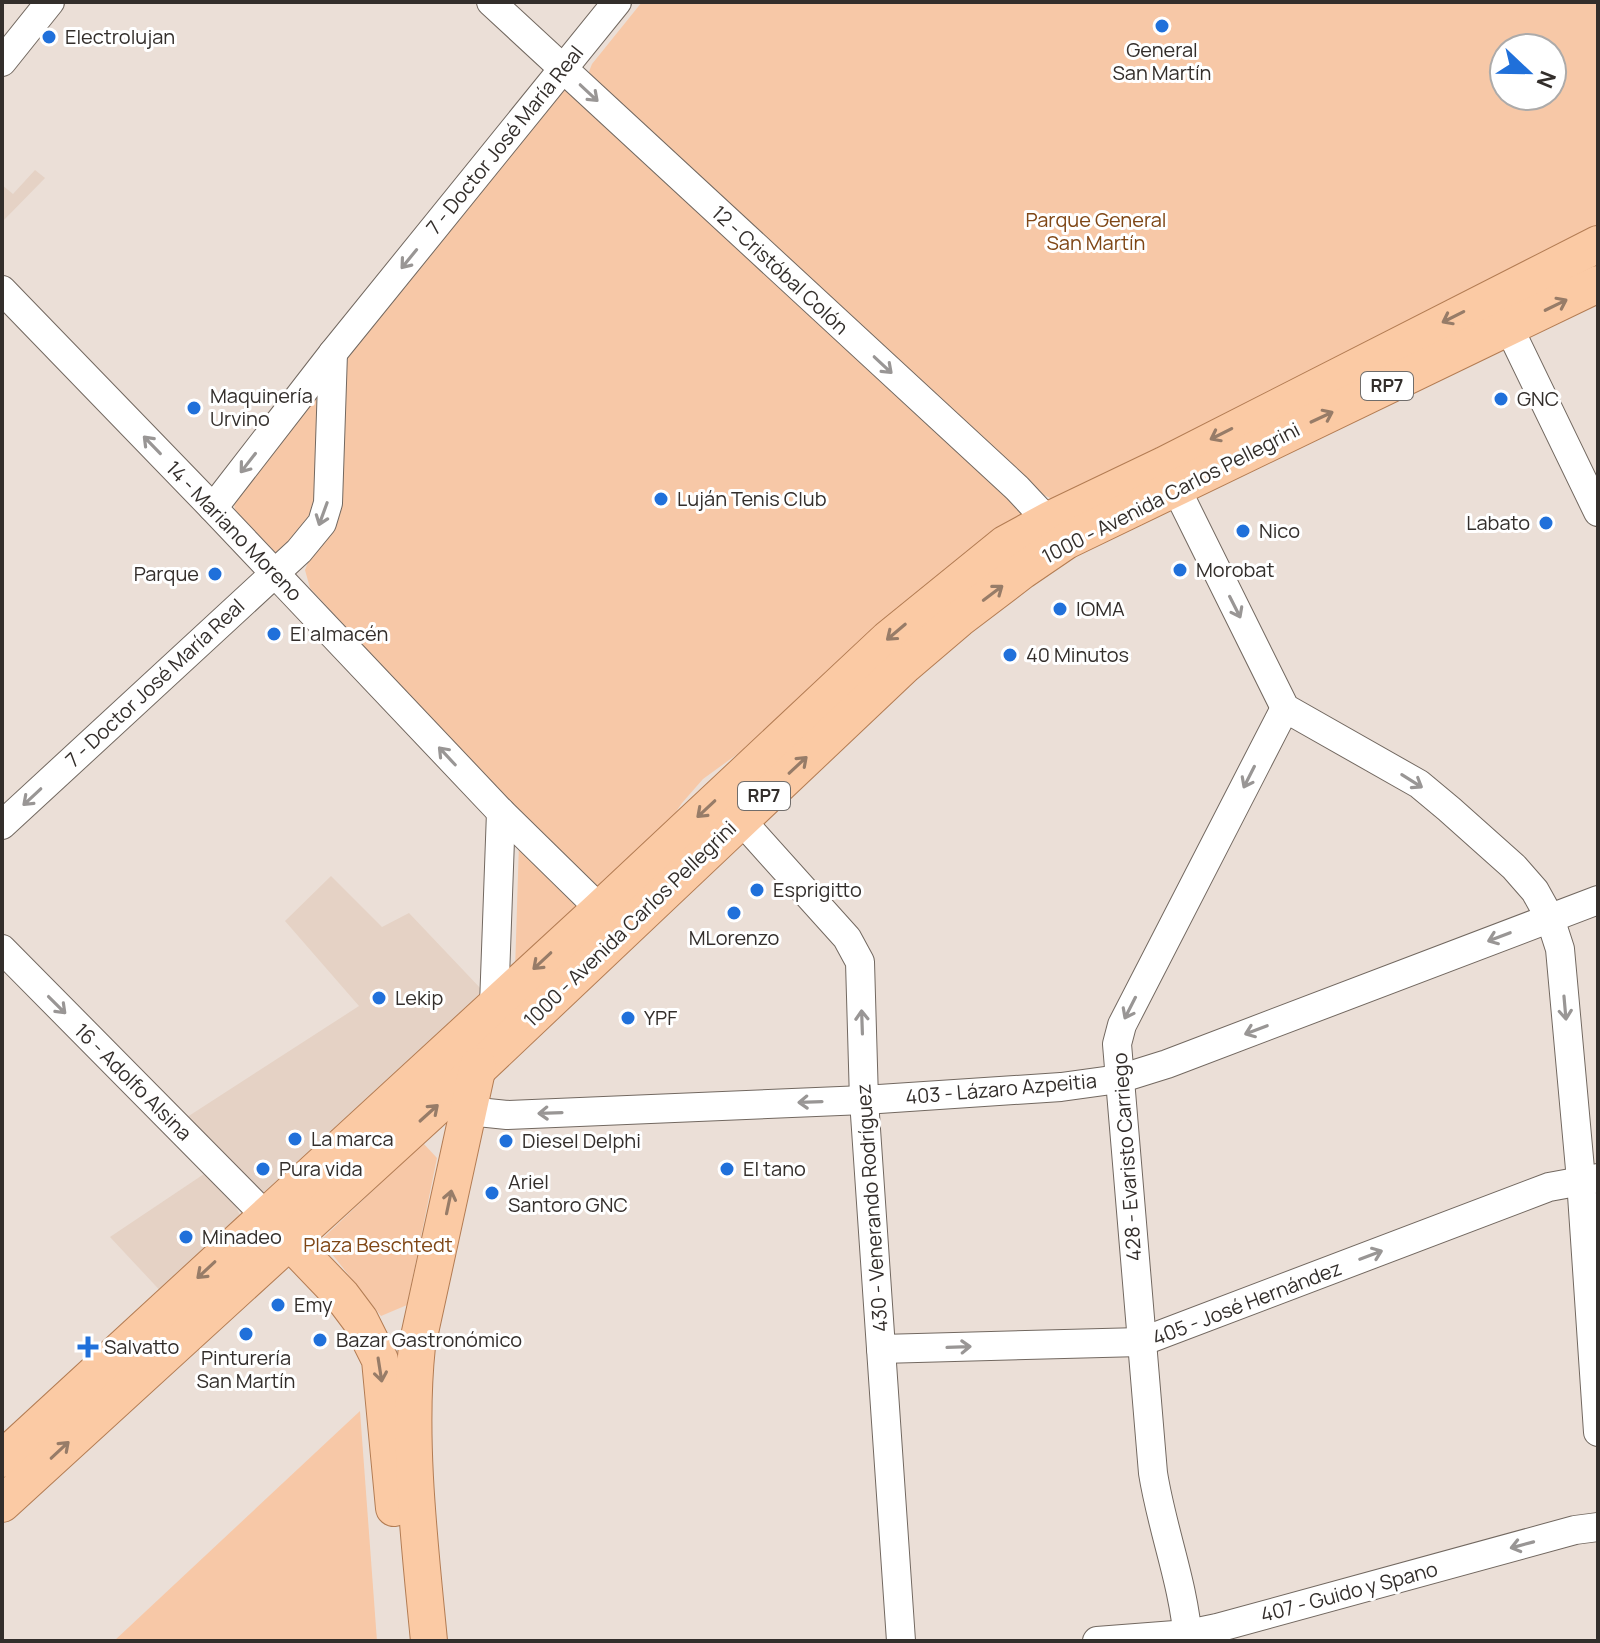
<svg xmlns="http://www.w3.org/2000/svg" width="1600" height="1643" viewBox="0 0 1600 1643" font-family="Manrope,sans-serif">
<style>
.built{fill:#e5d2c5}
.green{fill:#f7c8a7;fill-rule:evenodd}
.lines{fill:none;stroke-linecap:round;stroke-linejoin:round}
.minor-casing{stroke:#726860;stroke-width:30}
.major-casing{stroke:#b37c53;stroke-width:38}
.minor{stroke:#fff;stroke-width:28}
.major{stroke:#fbcaa4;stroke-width:36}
.oneway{stroke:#999695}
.oneway2{stroke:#977c68}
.poi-dot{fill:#2070da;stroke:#fff;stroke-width:3}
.labels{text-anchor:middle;stroke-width:6;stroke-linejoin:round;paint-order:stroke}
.shield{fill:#fff;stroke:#706d6b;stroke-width:2}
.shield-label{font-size:18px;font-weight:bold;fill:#332e2b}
.poi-label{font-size:20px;fill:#332e2b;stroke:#fff;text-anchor:start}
.street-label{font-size:20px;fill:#332e2b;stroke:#fff}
.park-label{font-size:20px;fill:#7f4615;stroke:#fff}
</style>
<rect width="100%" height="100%" fill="#ebdfd7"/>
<g class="built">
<polygon points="35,170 45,178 2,222 2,185 13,194"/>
<polygon points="331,876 382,927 409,913 483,991 483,998 265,1197 181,1121 359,1006 285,921"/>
<polygon points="204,1174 236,1207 240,1215 237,1228 168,1299 110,1237"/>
</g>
<g class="green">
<path d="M642,2H1598V236L1058,502L1044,495L592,83L588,74L592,64ZM1504,48H1552V96H1504Z"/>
<polygon points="567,89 1020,499 1025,517 765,734 703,779 682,803 656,841 604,889 591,887 569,871 310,588 305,570 309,560 349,353 555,93"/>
<polygon points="319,392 320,511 278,555 235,510 234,502"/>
<polygon points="519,843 580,911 515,970"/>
<polygon points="423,1143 437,1158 407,1305 381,1316 321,1240"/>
<polygon points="360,1411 377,1641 114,1641"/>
</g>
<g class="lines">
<defs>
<g id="minor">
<polyline points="491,2 1017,488 1060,534"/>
<polyline points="2,62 50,2"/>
<polyline points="2,290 213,508 501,812 600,909"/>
<polyline points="1509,328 1598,512"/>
<polyline points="1168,472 1285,708 1419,784 1449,809 1514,867 1535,891 1550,918 1560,949 1581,1180 1598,1432"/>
<polyline points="213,508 333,353 617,2"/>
<polyline points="740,819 847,938 860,962 864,1100 901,1641"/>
<polyline points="2,825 299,551 322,523 328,503 333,353"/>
<polyline points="2,949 265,1215"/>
<polyline points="494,1005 501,812"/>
<polyline points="468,1111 507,1115 864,1100 1061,1087 1119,1079 1167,1064 1598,900"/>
<polyline points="881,1349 1141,1342 1549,1187 1598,1178"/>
<polyline points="1097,1641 1188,1634 1217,1628 1575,1530 1598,1527"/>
<path d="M1188,1641C1184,1584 1162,1530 1153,1473L1117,1044L1122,1025L1285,708"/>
</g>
<g id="major">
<polyline points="272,1223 342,1296 360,1320 380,1360 394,1508"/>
<polyline points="2,1459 600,909 888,639 1005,544 1049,520 1164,465 1598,244"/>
<polyline points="2,1504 478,1069 905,665 959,619 1022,571 1066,541 1598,284"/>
<path d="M429,1641C420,1547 407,1440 417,1346L478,1066"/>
</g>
</defs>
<use href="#minor" class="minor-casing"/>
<use href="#major" class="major-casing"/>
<use href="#minor" class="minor"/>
<use href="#major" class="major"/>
</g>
<defs><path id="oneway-shaft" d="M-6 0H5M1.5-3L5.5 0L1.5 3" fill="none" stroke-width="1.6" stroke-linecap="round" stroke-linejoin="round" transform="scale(2)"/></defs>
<g class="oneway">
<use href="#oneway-shaft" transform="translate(589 93) rotate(43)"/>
<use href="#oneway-shaft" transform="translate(409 259) rotate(129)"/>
<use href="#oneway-shaft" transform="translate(883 365) rotate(43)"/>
<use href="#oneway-shaft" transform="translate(152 445) rotate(-134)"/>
<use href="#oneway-shaft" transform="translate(248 463) rotate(128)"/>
<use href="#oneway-shaft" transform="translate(323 514) rotate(110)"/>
<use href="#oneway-shaft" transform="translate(1235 607) rotate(63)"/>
<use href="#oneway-shaft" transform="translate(447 756) rotate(-133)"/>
<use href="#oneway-shaft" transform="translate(1249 777) rotate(117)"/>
<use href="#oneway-shaft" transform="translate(1412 781) rotate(32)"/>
<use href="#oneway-shaft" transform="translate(32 797) rotate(137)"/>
<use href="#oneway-shaft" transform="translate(1499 937) rotate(159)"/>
<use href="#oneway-shaft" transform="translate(57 1005) rotate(45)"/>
<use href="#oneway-shaft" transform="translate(1130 1008) rotate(117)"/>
<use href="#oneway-shaft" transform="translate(1565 1008) rotate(85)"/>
<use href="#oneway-shaft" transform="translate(862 1022) rotate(-92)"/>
<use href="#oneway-shaft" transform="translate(1256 1030) rotate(159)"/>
<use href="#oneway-shaft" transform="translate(810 1102) rotate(178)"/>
<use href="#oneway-shaft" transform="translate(550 1113) rotate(178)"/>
<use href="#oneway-shaft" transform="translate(1371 1255) rotate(-21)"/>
<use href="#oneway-shaft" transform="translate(959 1347) rotate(-2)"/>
<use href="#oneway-shaft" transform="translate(1522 1545) rotate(165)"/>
</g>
<g class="oneway2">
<use href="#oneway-shaft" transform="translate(1556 305) rotate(-26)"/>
<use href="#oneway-shaft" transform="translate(1453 317) rotate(153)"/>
<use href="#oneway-shaft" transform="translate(1322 417) rotate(-25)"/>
<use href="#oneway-shaft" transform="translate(1221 434) rotate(153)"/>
<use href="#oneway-shaft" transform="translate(993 593) rotate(-37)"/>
<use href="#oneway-shaft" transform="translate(896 632) rotate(140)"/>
<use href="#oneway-shaft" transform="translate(798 765) rotate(-43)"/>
<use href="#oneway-shaft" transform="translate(706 809) rotate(137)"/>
<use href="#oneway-shaft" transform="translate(542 961) rotate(137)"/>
<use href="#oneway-shaft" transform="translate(429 1113) rotate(-42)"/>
<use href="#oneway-shaft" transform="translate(449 1202) rotate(-78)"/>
<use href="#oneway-shaft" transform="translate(206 1270) rotate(137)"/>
<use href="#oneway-shaft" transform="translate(380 1370) rotate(81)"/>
<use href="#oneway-shaft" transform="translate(60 1450) rotate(-43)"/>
</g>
<g class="poi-dot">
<circle cx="1162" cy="26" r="8"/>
<circle cx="49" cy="37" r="8"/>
<circle cx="1501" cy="399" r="8"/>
<circle cx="194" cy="408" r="8"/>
<circle cx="661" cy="499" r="8"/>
<circle cx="1546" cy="523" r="8"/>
<circle cx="1243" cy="531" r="8"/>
<circle cx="1180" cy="570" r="8"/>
<circle cx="215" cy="574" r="8"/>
<circle cx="1060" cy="609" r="8"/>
<circle cx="274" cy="634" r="8"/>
<circle cx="1010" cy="655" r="8"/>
<circle cx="757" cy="890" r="8"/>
<circle cx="734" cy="913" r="8"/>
<circle cx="379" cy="998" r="8"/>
<circle cx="628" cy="1018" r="8"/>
<circle cx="295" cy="1139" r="8"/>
<circle cx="506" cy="1141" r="8"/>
<circle cx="263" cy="1169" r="8"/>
<circle cx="727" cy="1169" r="8"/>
<circle cx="492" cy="1193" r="8"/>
<circle cx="186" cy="1237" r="8"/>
<circle cx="278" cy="1305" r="8"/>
<circle cx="246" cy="1334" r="8"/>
<circle cx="320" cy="1340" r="8"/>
<path d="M84 1335h8v8h8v8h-8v8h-8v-8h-8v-8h8z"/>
</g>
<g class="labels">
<g class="shield">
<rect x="1361" y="372" width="52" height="28" rx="6"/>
<rect x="738" y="782" width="52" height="28" rx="6"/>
</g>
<g class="shield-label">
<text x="1387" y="392">RP7</text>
<text x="764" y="802">RP7</text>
</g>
<g class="poi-label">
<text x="65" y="44">Electrolujan</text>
<text x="1162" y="57" text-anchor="middle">General<tspan x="1162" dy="23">San Martín</tspan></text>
<text x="210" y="403">Maquinería<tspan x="210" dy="23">Urvino</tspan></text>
<text x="1517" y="406">GNC</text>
<text x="677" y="506">Luján Tenis Club</text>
<text x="1530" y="530" text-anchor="end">Labato</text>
<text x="1259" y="538">Nico</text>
<text x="1196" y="577">Morobat</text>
<text x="199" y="581" text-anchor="end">Parque</text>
<text x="1076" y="616">IOMA</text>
<text x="290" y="641">El almacén</text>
<text x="1026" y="662">40 Minutos</text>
<text x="773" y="897">Esprigitto</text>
<text x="734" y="945" text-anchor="middle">MLorenzo</text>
<text x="395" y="1005">Lekip</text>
<text x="644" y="1025">YPF</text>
<text x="311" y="1146">La marca</text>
<text x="522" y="1148">Diesel Delphi</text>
<text x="279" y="1176">Pura vida</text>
<text x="743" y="1176">El tano</text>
<text x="508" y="1189">Ariel<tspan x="508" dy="23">Santoro GNC</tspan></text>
<text x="202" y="1244">Minadeo</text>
<text x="294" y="1312">Emy</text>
<text x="336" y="1347">Bazar Gastronómico</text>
<text x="104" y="1354">Salvatto</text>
<text x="246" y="1365" text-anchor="middle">Pinturería<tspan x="246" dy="23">San Martín</tspan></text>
</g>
<g class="street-label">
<text transform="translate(505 140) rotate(-51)" y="7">7 - Doctor José María Real</text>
<text transform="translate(780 270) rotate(43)" y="7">12 - Cristóbal Colón</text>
<text transform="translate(1171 493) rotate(-27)" y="7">1000 - Avenida Carlos Pellegrini</text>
<text transform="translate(234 531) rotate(46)" y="7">14 - Mariano Moreno</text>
<text transform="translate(155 683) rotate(-43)" y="7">7 - Doctor José María Real</text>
<text transform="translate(630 924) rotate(-44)" y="7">1000 - Avenida Carlos Pellegrini</text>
<text transform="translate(133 1082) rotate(45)" y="7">16 - Adolfo Alsina</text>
<text transform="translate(1001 1089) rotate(-5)" y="7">403 - Lázaro Azpeitia</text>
<text transform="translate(1127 1157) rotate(-94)" y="7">428 - Evaristo Carriego</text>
<text transform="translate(872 1208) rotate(-94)" y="7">430 - Venerando Rodríguez</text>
<text transform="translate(1247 1303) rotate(-21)" y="7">405 - José Hernández</text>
<text transform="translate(1349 1592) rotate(-15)" y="7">407 - Guido y Spano</text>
</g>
<g class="park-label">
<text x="1096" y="227">Parque General<tspan x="1096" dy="23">San Martín</tspan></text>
<text x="378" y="1252">Plaza Beschtedt</text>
</g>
</g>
<rect width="1600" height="1643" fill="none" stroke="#332e2b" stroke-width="8"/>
<g transform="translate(1528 72) rotate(112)"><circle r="38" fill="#ffffff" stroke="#adabaa" stroke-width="2"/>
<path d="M0-6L14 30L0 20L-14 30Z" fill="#2070da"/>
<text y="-12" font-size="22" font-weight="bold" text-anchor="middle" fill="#332e2b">N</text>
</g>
</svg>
